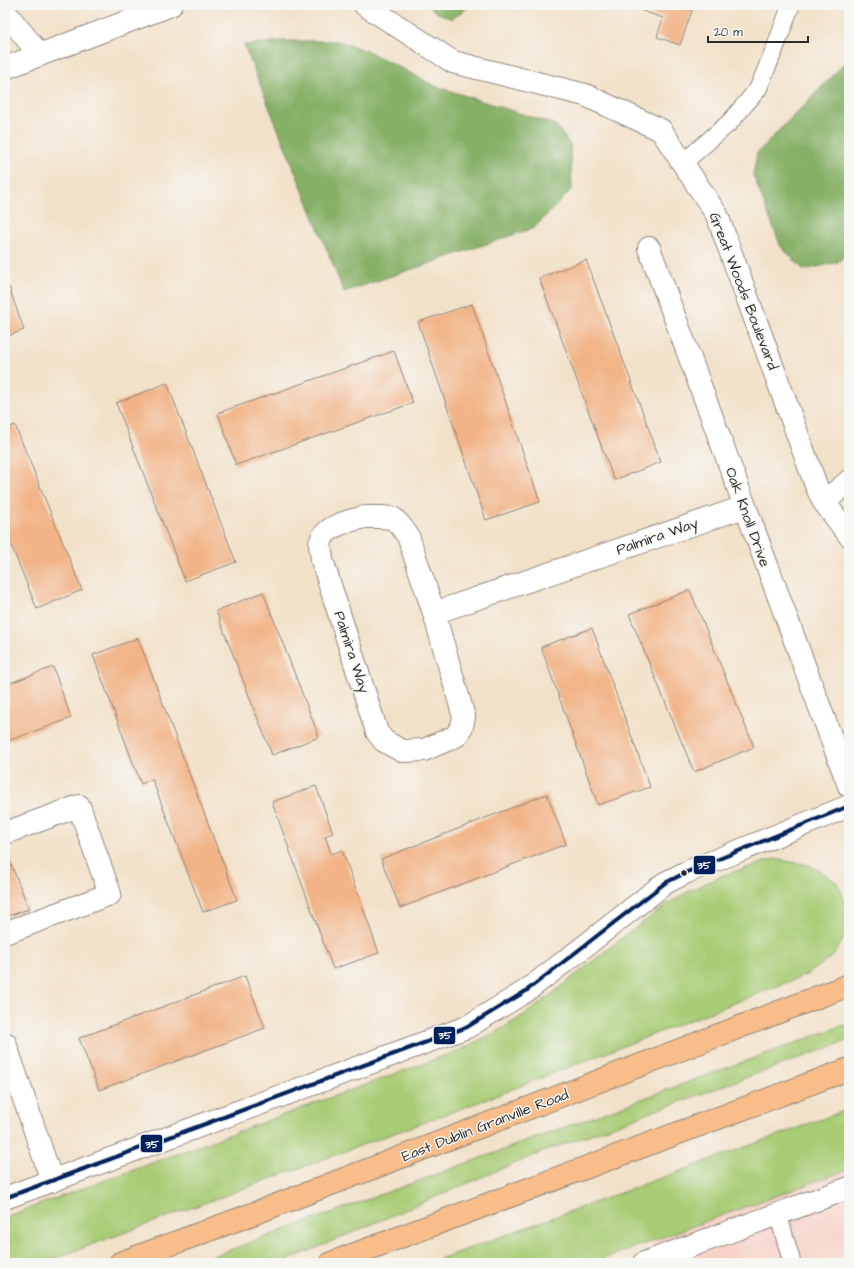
<svg xmlns="http://www.w3.org/2000/svg" width="854" height="1268" viewBox="0 0 854 1268" font-family="'Architects Daughter',sans-serif">
<style>
.built{fill:#f7d1c8}
.green{fill:#a8cc75;stroke:#6a7c50}
.forest{fill:#86b066;stroke:#586e48}
.building{fill:#f2b487}
.lines{fill:none;stroke-linecap:round;stroke-linejoin:round}
.service-casing{stroke:#8e867a;stroke-width:19}
.minor-casing{stroke:#8e867a;stroke-width:24}
.primary-casing{stroke:#8e867a;stroke-width:24}
.service{stroke:#fff;stroke-width:17}
.minor{stroke:#fff;stroke-width:22}
.primary{stroke:#f8bd89;stroke-width:22}
.bus-1-casing{stroke:#f6f6f2;stroke-width:7}
.bus-1{stroke:#00205b;stroke-width:4}
.bus-dot{fill:#2b2b2b;stroke:#f6f6f2;stroke-width:1.5}
.labels{text-anchor:middle;stroke-width:3;stroke-linejoin:round;paint-order:stroke}
.street-label{font-size:15px;fill:#2b2b2b;stroke:#f6f6f2}
.line-badge{stroke:#f6f6f2;stroke-width:1.5}
.badge-label{font-size:11px;text-anchor:middle;font-weight:bold;fill:#fff}
</style>
<rect width="100%" height="100%" fill="#f6f6f2"/>
<filter id="ink" filterUnits="userSpaceOnUse"><feTurbulence type="fractalNoise" baseFrequency=".025" numOctaves="2"/><feDisplacementMap in="SourceGraphic" scale="8" xChannelSelector="R" yChannelSelector="G"/><feConvolveMatrix kernelMatrix="1 2 1 2 8 2 1 2 1" color-interpolation-filters="sRGB"/></filter>
<filter id="wash" filterUnits="userSpaceOnUse"><feTurbulence type="fractalNoise" baseFrequency=".012" numOctaves="4" result="noise"/><feDisplacementMap in="SourceGraphic" scale="16" xChannelSelector="R" yChannelSelector="G"/><feGaussianBlur stdDeviation="0.9" result="paint"/><feColorMatrix in="noise" values="0 0 0 0 0 0 0 0 0 0 0 0 0 0 0 0 0 1.4 0 .05"/><feComposite in="paint" operator="in"/></filter>
<g filter="url(#wash)">
<rect width="100%" height="100%" fill="#f2e1c9"/>
<polygon class="built" points="849,1169 849,1263 664,1263 650,1242"/>
<g class="green">
<polygon points="774,859 809,865 827,875 838,884 848,909 849,930 833,956 806,975 495,1096 42,1263 5,1263 5,1217 460,1050 500,1030 533,1009 618,941 666,905 689,891 721,876"/>
<polygon points="844,1025 849,1026 849,1039 844,1042 550,1149 496,1171 281,1263 194,1263"/>
<polygon points="849,1109 849,1169 592,1263 429,1263"/>
</g>
<g class="forest">
<polygon points="428,5 471,5 452,19 434,11"/>
<polygon points="283,41 338,41 370,52 435,86 556,125 570,145 572,189 534,228 344,292 244,45"/>
<polygon points="849,59 849,252 838,262 804,270 781,247 753,175 757,153"/>
</g>
<g id="blocks">
<g class="building">
<polygon points="642,5 694,5 680,45 657,37 663,18 640,10"/>
<polygon points="586,260 661,462 614,480 539,278"/>
<polygon points="9,287 24,330 5,337 5,288"/>
<polygon points="472,304 540,502 486,520 418,322"/>
<polygon points="849,344 849,352 845,347"/>
<polygon points="394,351 413,403 236,465 218,413"/>
<polygon points="167,383 236,562 185,581 116,403"/>
<polygon points="15,425 82,590 37,609 5,530 5,429"/>
<polygon points="690,590 754,747 694,772 629,614"/>
<polygon points="263,592 319,737 272,755 216,611"/>
<polygon points="592,628 650,787 598,805 541,647"/>
<polygon points="138,638 237,900 203,912 152,779 141,784 93,655"/>
<polygon points="53,667 71,718 5,742 5,685"/>
<polygon points="316,786 333,833 325,836 331,854 342,850 379,953 333,969 272,802"/>
<polygon points="547,794 566,844 400,908 381,859"/>
<polygon points="5,849 29,909 5,917"/>
<polygon points="245,976 265,1028 99,1090 79,1038"/>
</g>
</g>
</g>
<g filter="url(#ink)">
<use href="#blocks" fill-opacity="0" stroke="#8e867a" stroke-width="1"/>
<g class="lines">
<defs>
<g id="service">
<polyline points="683,163 730,122 758,89 775,48 791,5"/>
<polyline points="778,1214 791,1259 791,1263"/>
</g>
<g id="minor">
<polyline points="365,5 453,62 585,95 661,130 717,215 817,488 824,502 849,535"/>
<polyline points="5,12 40,55"/>
<polyline points="5,68 171,5"/>
<polyline points="649,248 849,786"/>
<polyline points="824,502 849,481"/>
<path d="M365,517H381L393,518L400,525L408,536L434,613L464,717L462,726L456,736L424,750L402,751L384,741L377,732L322,560C322,555 320,548 320,544C324,525 350,521 365,517Z"/>
<polyline points="434,613 744,507"/>
<polyline points="5,833 79,806 110,894 5,933"/>
<polyline points="5,1043 52,1181"/>
<polyline points="5,1198 467,1027 526,991 581,949 665,883 687,872 849,806"/>
<polyline points="644,1263 849,1188"/>
</g>
<g id="primary">
<polyline points="120,1263 258,1212 849,985"/>
<polyline points="331,1263 849,1069"/>
</g>
</defs>
<use href="#service" class="service-casing"/>
<use href="#minor" class="minor-casing"/>
<use href="#primary" class="primary-casing"/>
<use href="#service" class="service"/>
<use href="#minor" class="minor"/>
<use href="#primary" class="primary"/>
<defs>
<polyline id="bus-1" points="5,1198 467,1027 526,991 665,883 687,872 849,806"/>
</defs>
<use href="#bus-1" class="bus-1-casing"/>
<use href="#bus-1" class="bus-1"/>
</g>
</g>
<circle class="bus-dot" cx="684" cy="873" r="3.5"/>
<g class="labels">
<g class="street-label">
<text transform="translate(744 291) rotate(69)" y="5">Great Woods Boulevard</text>
<text transform="translate(748 517) rotate(70)" y="5">Oak Knoll Drive</text>
<text transform="translate(657 536) rotate(-19)" y="5">Palmira Way</text>
<text transform="translate(352 652) rotate(72)" y="5">Palmira Way</text>
<text transform="translate(485 1125) rotate(-21)" y="5">East Dublin Granville Road</text>
</g>
</g>
<g class="line-badge">
<rect x="693" y="855" width="23" height="20" rx="4" fill="#00205b"/>
<rect x="433" y="1026" width="23" height="19" rx="4" fill="#00205b"/>
<rect x="140" y="1134" width="23" height="19" rx="4" fill="#00205b"/>
</g>
<g class="badge-label">
<text x="704" y="869">35</text>
<text x="445" y="1039">35</text>
<text x="152" y="1148">35</text>
</g>
<rect width="854" height="1268" fill="none" stroke="#f6f6f2" stroke-width="20"/>
<path d="M708 36v6h100v-6" fill="none" stroke="#2b2b2b" stroke-width="2"/>
<text x="714" y="36" font-size="12" fill="#2b2b2b" stroke="#f6f6f2" stroke-width="3" paint-order="stroke">20 m</text>
</svg>
